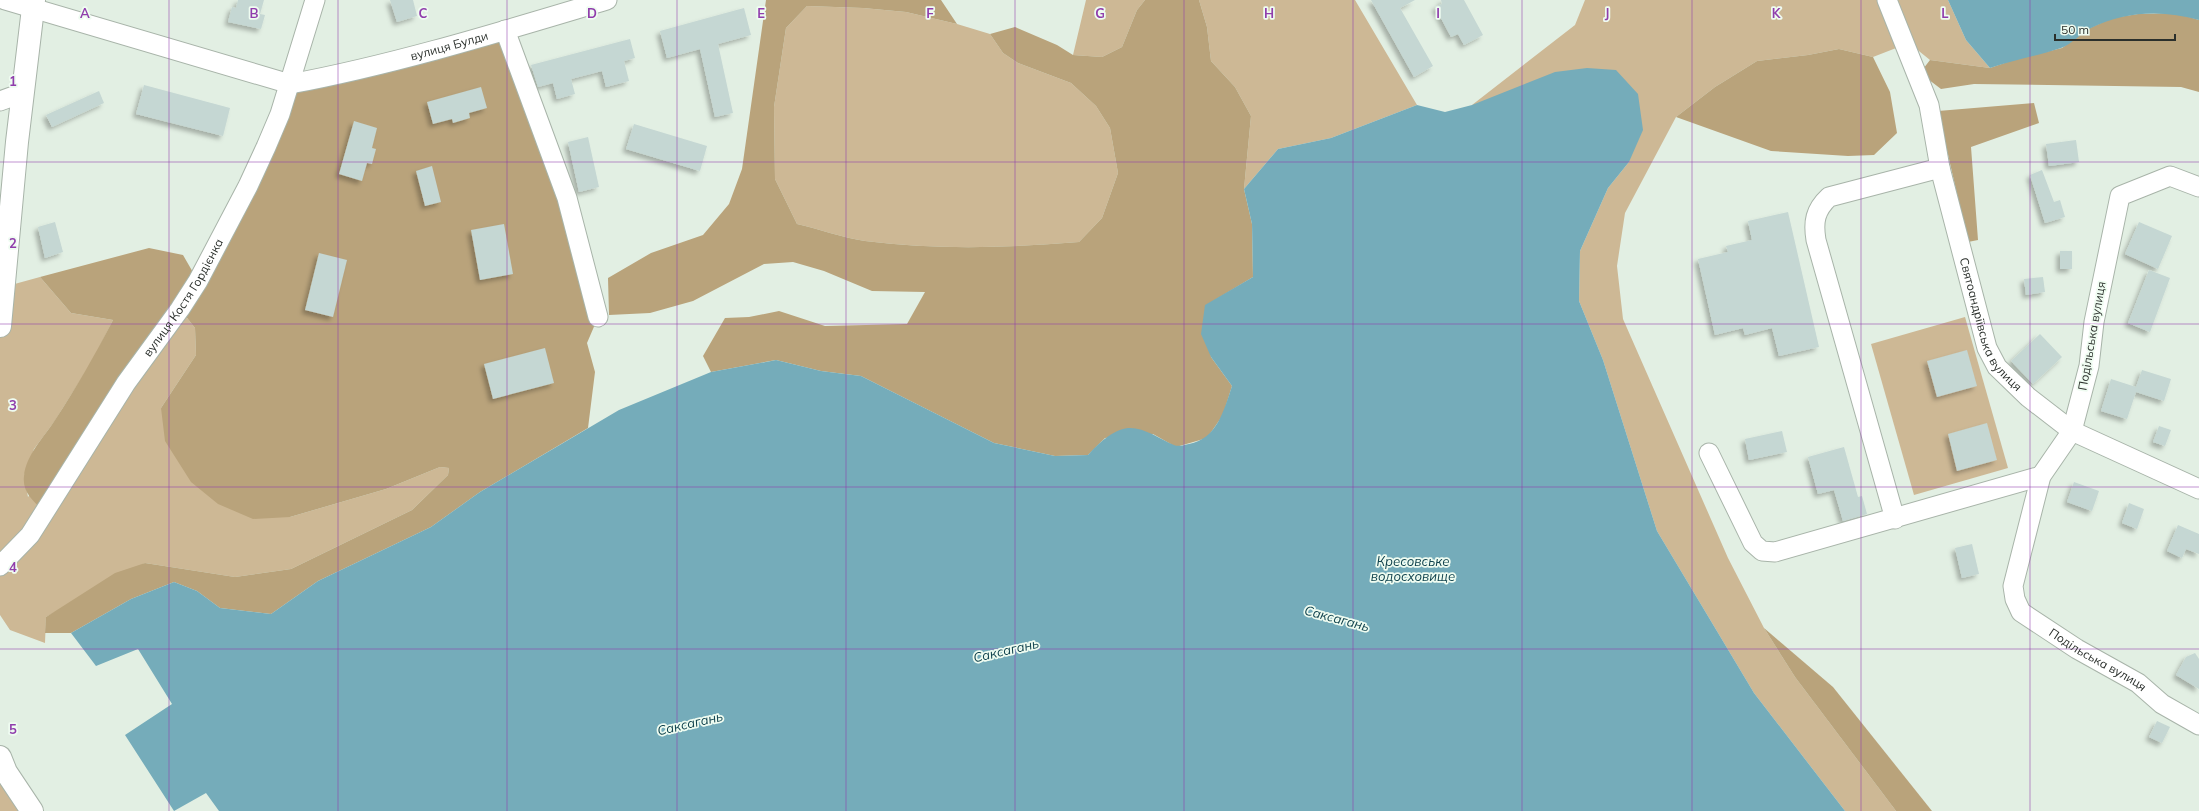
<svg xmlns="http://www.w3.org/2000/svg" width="2199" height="811" viewBox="0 0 2199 811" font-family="Mulish,sans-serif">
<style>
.green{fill:#cdb895}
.forest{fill:#b9a37b}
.water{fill:#75acba}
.building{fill:#c5d7d3;filter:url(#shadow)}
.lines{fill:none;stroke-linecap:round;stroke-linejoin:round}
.minor-casing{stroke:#a8b4a9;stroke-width:21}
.secondary-casing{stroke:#a8b4a9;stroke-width:24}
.minor{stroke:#fff;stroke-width:19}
.secondary{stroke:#fff;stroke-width:22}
.grid{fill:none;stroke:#903dac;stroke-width:1;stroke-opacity:0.55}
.labels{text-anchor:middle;stroke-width:3.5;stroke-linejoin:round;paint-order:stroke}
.street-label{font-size:12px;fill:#2a2f2b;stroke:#effcf1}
.water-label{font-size:13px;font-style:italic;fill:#11434e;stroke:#effcf1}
.grid-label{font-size:13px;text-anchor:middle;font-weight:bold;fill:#903dac;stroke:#effcf1;stroke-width:3.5;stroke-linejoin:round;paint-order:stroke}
</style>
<defs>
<filter id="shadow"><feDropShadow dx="-3.5" dy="3.5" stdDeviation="2" flood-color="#0004"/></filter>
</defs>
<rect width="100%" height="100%" fill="#e2efe3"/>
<g class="green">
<polygon points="1086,0 1145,0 1137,10 1122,47 1102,57 1073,55"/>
<polygon points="1199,0 1355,0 1417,105 1331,138 1278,149 1244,189 1251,116 1235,87 1211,61 1207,27"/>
<polygon points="1585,0 1948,0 1966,40 1990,68 1930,60 1909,43 1873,57 1839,49 1808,55 1757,61 1715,87 1676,117 1625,213 1617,266 1623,319 1728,558 1764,628 1795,677 1896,811 1845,811 1754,693 1657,531 1603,360 1579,301 1580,251 1608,188 1629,162 1472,105 1575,25"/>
<path d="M807,6L863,8L906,12L957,24L990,34L1003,53L1018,63L1071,83L1096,106L1110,128L1118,173L1102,218L1079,242C1008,248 936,250 865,241C843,238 819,229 797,224L775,179L774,107L786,28Z"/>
<polygon points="40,277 71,313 113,320 93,360 54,422 34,449 24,476 28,497 180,309 195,328 196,355 161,408 290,517 386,489 440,467 449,468 448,475 412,510 291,569 235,577 145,563 46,617 45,643 10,630 0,615 0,288"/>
<polygon points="1965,317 2008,468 1914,495 1871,344"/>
<polygon points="0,757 33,811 0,811"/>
</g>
<g class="forest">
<path d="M766,0H941L957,24L906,12L863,8L807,6L786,28L774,107L775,179L797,224C819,229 843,238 865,241C936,250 1008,248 1079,242L1102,218L1118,173L1110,128L1096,106L1071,83L1018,63L1003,53L990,34L1015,27L1057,45L1073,55L1102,57L1122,47L1137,10L1145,0H1199L1207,27L1211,61L1235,87L1251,116L1244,189L1252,224L1253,277L1205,306L1211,357L1232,386L1223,415L1207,438L1176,447L1153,434L1105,438L1088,455L1055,456L994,443L861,376L821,371L776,360L711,372L703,356L725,318L749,317L779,311L825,326L907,324L925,292L872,291L824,271L793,262L764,264L693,301L650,313L609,315L608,278L651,253L703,235L729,204L742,169Z"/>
<polygon points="2176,13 2199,20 2199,92 2181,87 1974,84 1941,89 1920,73 1930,60 1990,68 2016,59 2062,48 2090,28 2112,18 2138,14"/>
<path d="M505,30L596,322L587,343L595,372L588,428L480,492L431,527L318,581L271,614L220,608L197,591L174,582L131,599L71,633H45L46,617L115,573L145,563L235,577L291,569L412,510L448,475L449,468L440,467L386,489L290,517L253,519L218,504L191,482L165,441L161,408L196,355L195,328L180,309L44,511C33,501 22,492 24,476C26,455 44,437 55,420C76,388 95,355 113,320L71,313L40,277L149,248L183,255L198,281L290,84Z"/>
<polygon points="1839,49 1873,57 1890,92 1897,133 1874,155 1848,156 1771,151 1676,117 1715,87 1757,61 1808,55"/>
<polygon points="2034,103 2039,123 1971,147 1978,240 1968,242 1938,111"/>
<polygon points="1764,628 1833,687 1932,811 1896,811 1795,677"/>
</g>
<g class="water">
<path d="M1948,0H2199V20C2163,10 2126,11 2091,28C2081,33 2072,44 2061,48C2037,56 2013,60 1990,68L1966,40Z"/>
<path d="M1587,68L1616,70L1638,94L1643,130L1629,162L1608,188L1580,251L1579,301L1603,360L1657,531L1754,693L1845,811H219L206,793L174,811L125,735L172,704L138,649L96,666L71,633L131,599L174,582L197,591L220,608L271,614L318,581L431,527L480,492L619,410L711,372L771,361L776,360L821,371L861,376L994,443L1055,456L1088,455C1098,444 1112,430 1128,428C1144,427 1160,439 1174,445C1178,447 1184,445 1189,444C1217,439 1224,410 1232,386L1211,357L1201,334L1205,305L1253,277L1252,224L1244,189L1278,149L1331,138L1417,105L1445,112L1472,105L1555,72Z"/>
</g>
<g class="building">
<polygon points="238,0 264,0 260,14 265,15 261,29 228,22 232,7 236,8"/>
<polygon points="390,0 413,0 417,16 397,22"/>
<polygon points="1371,0 1415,0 1400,8 1433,66 1414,77"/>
<polygon points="1441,0 1464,0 1483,35 1464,45 1458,34 1451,37 1435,7 1442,4"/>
<polygon points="744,8 751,35 718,44 733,113 715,117 700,49 667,58 660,31"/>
<polygon points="630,39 635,58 624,61 629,81 606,87 602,71 571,79 575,94 557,99 553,83 538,87 531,65"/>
<polygon points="144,85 230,108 223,136 136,114"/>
<polygon points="481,87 487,108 469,113 470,118 453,123 452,119 433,124 427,102"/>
<polygon points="99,91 104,103 52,127 46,115"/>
<polygon points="354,121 377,128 372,148 376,149 372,164 367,163 362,181 339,174"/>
<polygon points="634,124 707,146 700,171 626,149"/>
<polygon points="588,137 599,187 579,192 568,142"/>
<polygon points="2076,140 2079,162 2049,166 2046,144"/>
<polygon points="432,166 441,202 425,206 416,171"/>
<polygon points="2042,170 2054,202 2060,200 2065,217 2045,223 2030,175"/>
<polygon points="1788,212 1819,347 1779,356 1772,328 1745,335 1743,328 1715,335 1698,259 1728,252 1726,246 1752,240 1748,221"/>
<polygon points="55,222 63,252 45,258 38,227"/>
<polygon points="2139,222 2172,236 2158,269 2125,254"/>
<polygon points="504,224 513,274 480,280 471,230"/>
<rect x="2060" y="251" width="12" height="18"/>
<polygon points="319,253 347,260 333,317 305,310"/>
<polygon points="2149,270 2170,278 2150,332 2128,323"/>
<polygon points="2043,277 2045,292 2026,295 2024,279"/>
<polygon points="2040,334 2062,357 2033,384 2011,361"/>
<polygon points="545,348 554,383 493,399 484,364"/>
<polygon points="1967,350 1977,386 1937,397 1927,361"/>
<polygon points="2142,370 2171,379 2164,401 2136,392 2127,419 2101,411 2111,379 2136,387"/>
<polygon points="1987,423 1997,460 1957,471 1948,434"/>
<polygon points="2159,426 2171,430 2165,446 2153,442"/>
<polygon points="1782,431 1787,452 1749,460 1745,439"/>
<polygon points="1844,447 1858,497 1862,496 1867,514 1843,521 1834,490 1818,494 1808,457"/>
<polygon points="2074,482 2099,491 2092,511 2067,502"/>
<polygon points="2129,503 2144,509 2137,529 2122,523"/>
<polygon points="2178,525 2199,534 2199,554 2186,549 2182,558 2167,551"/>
<polygon points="1972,544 1979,574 1962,578 1955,548"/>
<polygon points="2195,653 2199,659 2199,689 2176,675 2186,657"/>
<polygon points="2157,721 2170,727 2162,743 2149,737"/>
</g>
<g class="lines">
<defs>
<g id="minor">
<path id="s1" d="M5,0L290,84C397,64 503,31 607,0"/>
<path id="s2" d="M1887,0L1929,105L1940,168L1987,348L1997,367L2028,397L2072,431L2199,489"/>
<polyline points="505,30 567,198 598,317"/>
<polyline points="0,101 22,93"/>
<path id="s3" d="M2199,187L2170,176L2120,196L2094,322L2089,366L2072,431L2041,476L2013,586L2015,599L2021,612L2077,649L2138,683L2162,704L2199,725"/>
<polyline points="1709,453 1753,543 1762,551 1775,552 2041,476"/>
<path d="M1895,519L1816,240C1813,222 1815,210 1829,197L1940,168"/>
<path id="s4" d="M0,566L30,535L126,383L180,309L198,281L248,186L266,147L280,114L315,0"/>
</g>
<g id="secondary">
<polyline points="0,326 17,142 34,0"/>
<polyline points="0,757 6,772 32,811"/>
</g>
</defs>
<use href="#minor" class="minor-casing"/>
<use href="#secondary" class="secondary-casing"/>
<use href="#minor" class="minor"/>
<use href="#secondary" class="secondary"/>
</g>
<path class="grid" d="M169,0V811M338,0V811M507,0V811M677,0V811M846,0V811M1015,0V811M1184,0V811M1353,0V811M1522,0V811M1692,0V811M1861,0V811M2030,0V811M0,162H2199M0,324H2199M0,487H2199M0,649H2199"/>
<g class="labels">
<g class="street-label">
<text dy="4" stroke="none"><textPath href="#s1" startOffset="461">вулиця Булди</textPath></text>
<text dy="4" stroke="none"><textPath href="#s4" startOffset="326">вулиця Костя Гордієнка</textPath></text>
<text dy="4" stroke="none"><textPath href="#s2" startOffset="343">Святоандріївська вулиця</textPath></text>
<text transform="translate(2092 336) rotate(-80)" y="4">Подільська вулиця</text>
<text dy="4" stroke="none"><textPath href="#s3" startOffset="611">Подільська вулиця</textPath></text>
</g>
<g class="water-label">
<text x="1413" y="566">Кресовське<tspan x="1413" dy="15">водосховище</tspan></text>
<text transform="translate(1337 618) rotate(15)" y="5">Саксагань</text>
<text transform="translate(1006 650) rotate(-13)" y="5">Саксагань</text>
<text transform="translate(690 723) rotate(-13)" y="5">Саксагань</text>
</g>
</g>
<g class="grid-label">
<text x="85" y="18">A</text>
<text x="254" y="18">B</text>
<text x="423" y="18">C</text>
<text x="592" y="18">D</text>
<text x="761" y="18">E</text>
<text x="930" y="18">F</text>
<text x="1100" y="18">G</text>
<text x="1269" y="18">H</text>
<text x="1438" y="18">I</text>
<text x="1607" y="18">J</text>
<text x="1776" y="18">K</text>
<text x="1945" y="18">L</text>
<text x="13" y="86">1</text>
<text x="13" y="248">2</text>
<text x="13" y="410">3</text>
<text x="13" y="572">4</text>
<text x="13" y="734">5</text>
</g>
<path d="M2055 34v6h120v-6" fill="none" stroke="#2a2f2b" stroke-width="2"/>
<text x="2061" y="34" font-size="12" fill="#2a2f2b" stroke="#effcf1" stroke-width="3" paint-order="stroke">50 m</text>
</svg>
